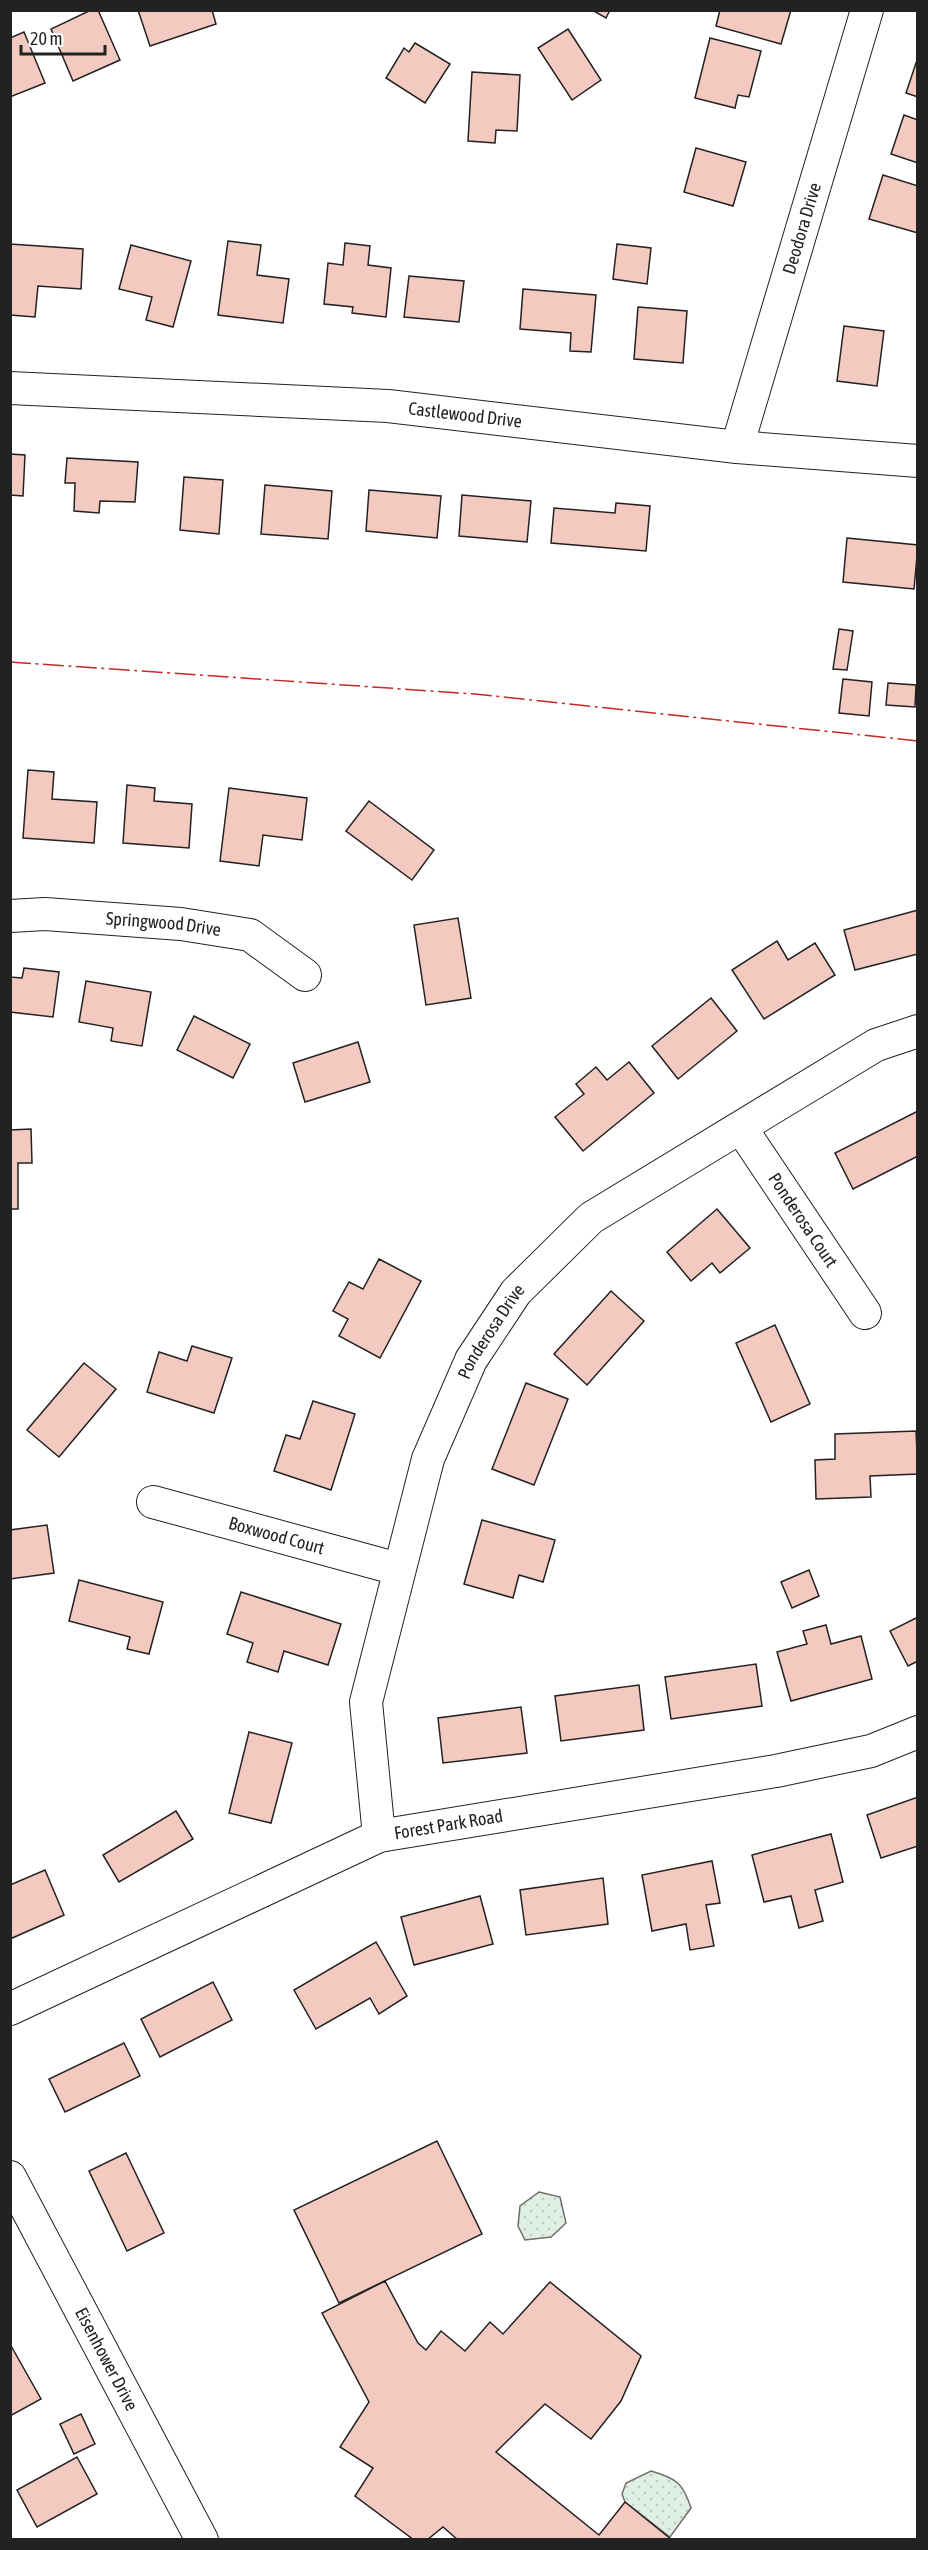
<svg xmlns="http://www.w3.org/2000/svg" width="928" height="2550" viewBox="0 0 928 2550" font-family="'Asap Condensed',sans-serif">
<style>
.grass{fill:url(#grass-dots);stroke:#6f6f6f;stroke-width:1.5}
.building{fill:#f3c9c0;stroke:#222;stroke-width:1.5}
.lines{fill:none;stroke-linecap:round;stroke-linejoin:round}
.minor-casing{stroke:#222;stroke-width:34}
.minor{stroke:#fff;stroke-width:32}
.power{stroke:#c62828;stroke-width:1.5;stroke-dasharray:21 4.5 3 4.5;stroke-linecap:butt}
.labels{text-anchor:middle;stroke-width:4.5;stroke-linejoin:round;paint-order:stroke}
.street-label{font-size:18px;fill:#222;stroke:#fff}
</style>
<defs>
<pattern id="grass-dots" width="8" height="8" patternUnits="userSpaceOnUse" patternTransform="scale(1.5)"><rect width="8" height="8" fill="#e0efe3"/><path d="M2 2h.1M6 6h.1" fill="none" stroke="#c0cdc2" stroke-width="1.8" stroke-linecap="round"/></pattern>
</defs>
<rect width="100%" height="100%" fill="#fff"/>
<g class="grass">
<polygon points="539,2192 560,2197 566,2223 551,2237 525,2240 518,2226 520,2206"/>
<path d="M651,2471C676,2478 683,2483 691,2508L670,2537L625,2502L622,2494L626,2483Z"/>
</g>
<g class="building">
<polygon points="91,10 98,10 120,60 73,81 51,29"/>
<polygon points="138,10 212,10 216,24 150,46"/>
<polygon points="592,10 610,10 606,18"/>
<polygon points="720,10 791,10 781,44 716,26"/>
<polygon points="568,29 601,80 572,100 538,48"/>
<polygon points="24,32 45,83 10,97 10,38"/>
<polygon points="710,38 761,51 749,97 738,95 735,108 695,98"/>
<polygon points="415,43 450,64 425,103 386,78 404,48 409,52"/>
<polygon points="918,57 918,97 906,93"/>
<polygon points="472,72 520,75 517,131 496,130 495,143 468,141"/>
<polygon points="904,115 918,120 918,163 891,154"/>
<polygon points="696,148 746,162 733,206 684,192"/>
<polygon points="883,175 918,186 918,233 869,219"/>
<polygon points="228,241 261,245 257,275 289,279 283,323 218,315"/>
<polygon points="345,243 370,246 368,265 391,268 386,317 352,313 353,307 324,304 328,263 343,265"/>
<polygon points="10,244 83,249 81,289 38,286 35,317 10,315"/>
<polygon points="617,244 651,248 647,284 613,279"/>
<polygon points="131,245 191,261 173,327 146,320 152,297 119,289"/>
<polygon points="409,276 464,281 459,322 404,317"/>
<polygon points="523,289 596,295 591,352 570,351 571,333 520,329"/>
<polygon points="638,307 687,311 683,363 634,359"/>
<polygon points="844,326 884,331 877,386 837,381"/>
<polygon points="10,454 25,455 23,496 10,495"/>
<polygon points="67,458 138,462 135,502 100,501 99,513 74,511 75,483 65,483"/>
<polygon points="184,477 223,480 219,534 180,530"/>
<polygon points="265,485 332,491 328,539 261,534"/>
<polygon points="369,490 441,496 437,538 366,531"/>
<polygon points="462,495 531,501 527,542 459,536"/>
<polygon points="616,503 650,506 646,551 551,543 554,508 615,513"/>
<polygon points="847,538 918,545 914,589 843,582"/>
<polygon points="839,629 853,631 847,670 833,669"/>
<polygon points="843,679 872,682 869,716 839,713"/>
<polygon points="888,683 916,685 915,707 886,705"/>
<polygon points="28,770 54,772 52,799 97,802 94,843 23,838"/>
<polygon points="127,785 155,788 154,801 192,804 189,848 123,843"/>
<polygon points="229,788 307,798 302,840 263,835 259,866 220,861"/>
<polygon points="369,801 434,850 412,880 346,831"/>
<polygon points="918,910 918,954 855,970 844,930"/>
<polygon points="458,918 471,998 426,1005 414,925"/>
<polygon points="777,941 788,960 815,943 835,975 764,1019 732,970"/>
<polygon points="24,968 59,972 53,1017 10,1012 10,977 22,978"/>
<polygon points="86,981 151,992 142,1046 111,1041 113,1028 79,1022"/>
<polygon points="711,998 737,1031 678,1079 652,1046"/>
<polygon points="194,1016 250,1044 233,1078 177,1050"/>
<polygon points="358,1042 370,1082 305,1102 293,1063"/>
<polygon points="629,1062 654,1093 583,1151 555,1117 584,1094 576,1084 596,1067 607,1080"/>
<polygon points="918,1111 918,1156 853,1189 835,1153"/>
<polygon points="31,1129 32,1163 18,1163 18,1209 10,1209 10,1130"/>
<polygon points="717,1209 750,1248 720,1273 712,1263 691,1281 667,1252"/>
<polygon points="379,1259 421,1281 380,1358 339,1336 348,1319 333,1311 349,1282 363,1289"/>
<polygon points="611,1291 644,1321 587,1385 554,1354"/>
<polygon points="775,1325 810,1404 771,1422 736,1343"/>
<polygon points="192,1346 232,1358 214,1413 147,1392 159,1352 187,1361"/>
<polygon points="84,1363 116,1389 59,1457 27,1430"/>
<polygon points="526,1383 568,1399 534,1485 492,1469"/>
<polygon points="313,1401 355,1414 331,1490 274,1471 286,1435 300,1439"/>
<polygon points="916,1431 918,1474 870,1476 871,1497 816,1499 815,1460 835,1459 835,1434"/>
<polygon points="482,1520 555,1540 543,1582 519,1575 513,1598 464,1584"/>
<polygon points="47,1525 54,1573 10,1579 10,1530"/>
<polygon points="809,1570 819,1596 792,1608 781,1582"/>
<polygon points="79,1580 163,1602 149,1654 127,1649 130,1637 69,1621"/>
<polygon points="241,1592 341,1624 328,1665 284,1651 278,1672 247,1662 253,1643 227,1634"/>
<polygon points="918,1617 918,1661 908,1666 890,1631"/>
<polygon points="826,1625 831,1644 861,1636 872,1679 791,1701 777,1652 807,1644 803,1631"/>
<polygon points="756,1664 762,1706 671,1719 665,1677"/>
<polygon points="639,1685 644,1730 561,1741 555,1696"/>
<polygon points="521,1707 527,1753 443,1763 438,1718"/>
<polygon points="249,1732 292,1743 271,1823 229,1813"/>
<polygon points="918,1797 918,1846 881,1858 867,1815"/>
<polygon points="176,1811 193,1839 119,1882 103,1855"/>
<polygon points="831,1834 843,1882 815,1890 823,1921 799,1928 791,1896 764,1902 752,1855"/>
<polygon points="712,1861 720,1903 706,1905 714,1946 690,1950 686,1924 652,1931 642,1875"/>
<polygon points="45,1870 64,1915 10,1939 10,1885"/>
<polygon points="603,1878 608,1924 526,1935 520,1890"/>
<polygon points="480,1896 493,1944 414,1965 401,1917"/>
<polygon points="376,1942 407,1996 379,2014 370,1998 316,2029 294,1990"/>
<polygon points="213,1982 232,2020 160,2057 141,2019"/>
<polygon points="124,2043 140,2076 65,2112 49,2079"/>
<polygon points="437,2141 482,2234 339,2303 294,2210"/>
<polygon points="126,2153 164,2233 127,2251 89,2171"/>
<polygon points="385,2281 418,2343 426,2350 441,2331 465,2351 490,2322 503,2334 550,2282 641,2356 621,2401 591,2439 545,2404 496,2452 599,2535 625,2502 672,2540 458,2540 443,2527 427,2540 414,2540 355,2496 373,2468 340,2447 369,2402 322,2313"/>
<polygon points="10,2344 41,2399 10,2416"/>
<polygon points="81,2414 95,2444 74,2454 60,2424"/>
<polygon points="77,2457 97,2494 37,2527 17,2490"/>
</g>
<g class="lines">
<defs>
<g id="minor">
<path id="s1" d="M10,388L388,406L737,447L918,461"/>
<path id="s2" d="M737,447L867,10"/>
<path id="s3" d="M10,916L45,914L181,924L250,935L305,975"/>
<path id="s4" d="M741,1128L865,1313"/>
<path id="s5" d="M153,1502L398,1569"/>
<path id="s6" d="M379,1836L366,1702L428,1459L471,1360L516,1292L591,1218L876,1045L918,1031"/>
<path id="s7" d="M10,2009L379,1836L776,1771L871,1751L918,1732"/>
<path id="s8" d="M10,2177L202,2540"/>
</g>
</defs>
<use href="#minor" class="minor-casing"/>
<use href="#minor" class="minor"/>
<polyline class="power" points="10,662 475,694 918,741"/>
</g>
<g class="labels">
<g class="street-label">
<text dy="6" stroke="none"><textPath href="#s2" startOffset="228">Deodora Drive</textPath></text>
<text dy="6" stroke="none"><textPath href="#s1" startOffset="456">Castlewood Drive</textPath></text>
<text dy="6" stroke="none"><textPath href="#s3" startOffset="154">Springwood Drive</textPath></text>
<text dy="6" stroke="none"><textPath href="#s4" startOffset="111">Ponderosa Court</textPath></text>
<text dy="6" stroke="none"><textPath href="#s6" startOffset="528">Ponderosa Drive</textPath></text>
<text dy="6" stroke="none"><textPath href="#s5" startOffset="128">Boxwood Court</textPath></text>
<text dy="6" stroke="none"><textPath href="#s7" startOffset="478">Forest Park Road</textPath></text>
<text dy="6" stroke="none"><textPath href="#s8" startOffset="206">Eisenhower Drive</textPath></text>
</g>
</g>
<rect width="928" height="2550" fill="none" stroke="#222222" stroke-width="24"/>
<path d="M21 45v9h84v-9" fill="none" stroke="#222222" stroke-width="3"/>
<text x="30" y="45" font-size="18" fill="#222222" stroke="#ffffff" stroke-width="4.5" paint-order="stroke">20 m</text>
</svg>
